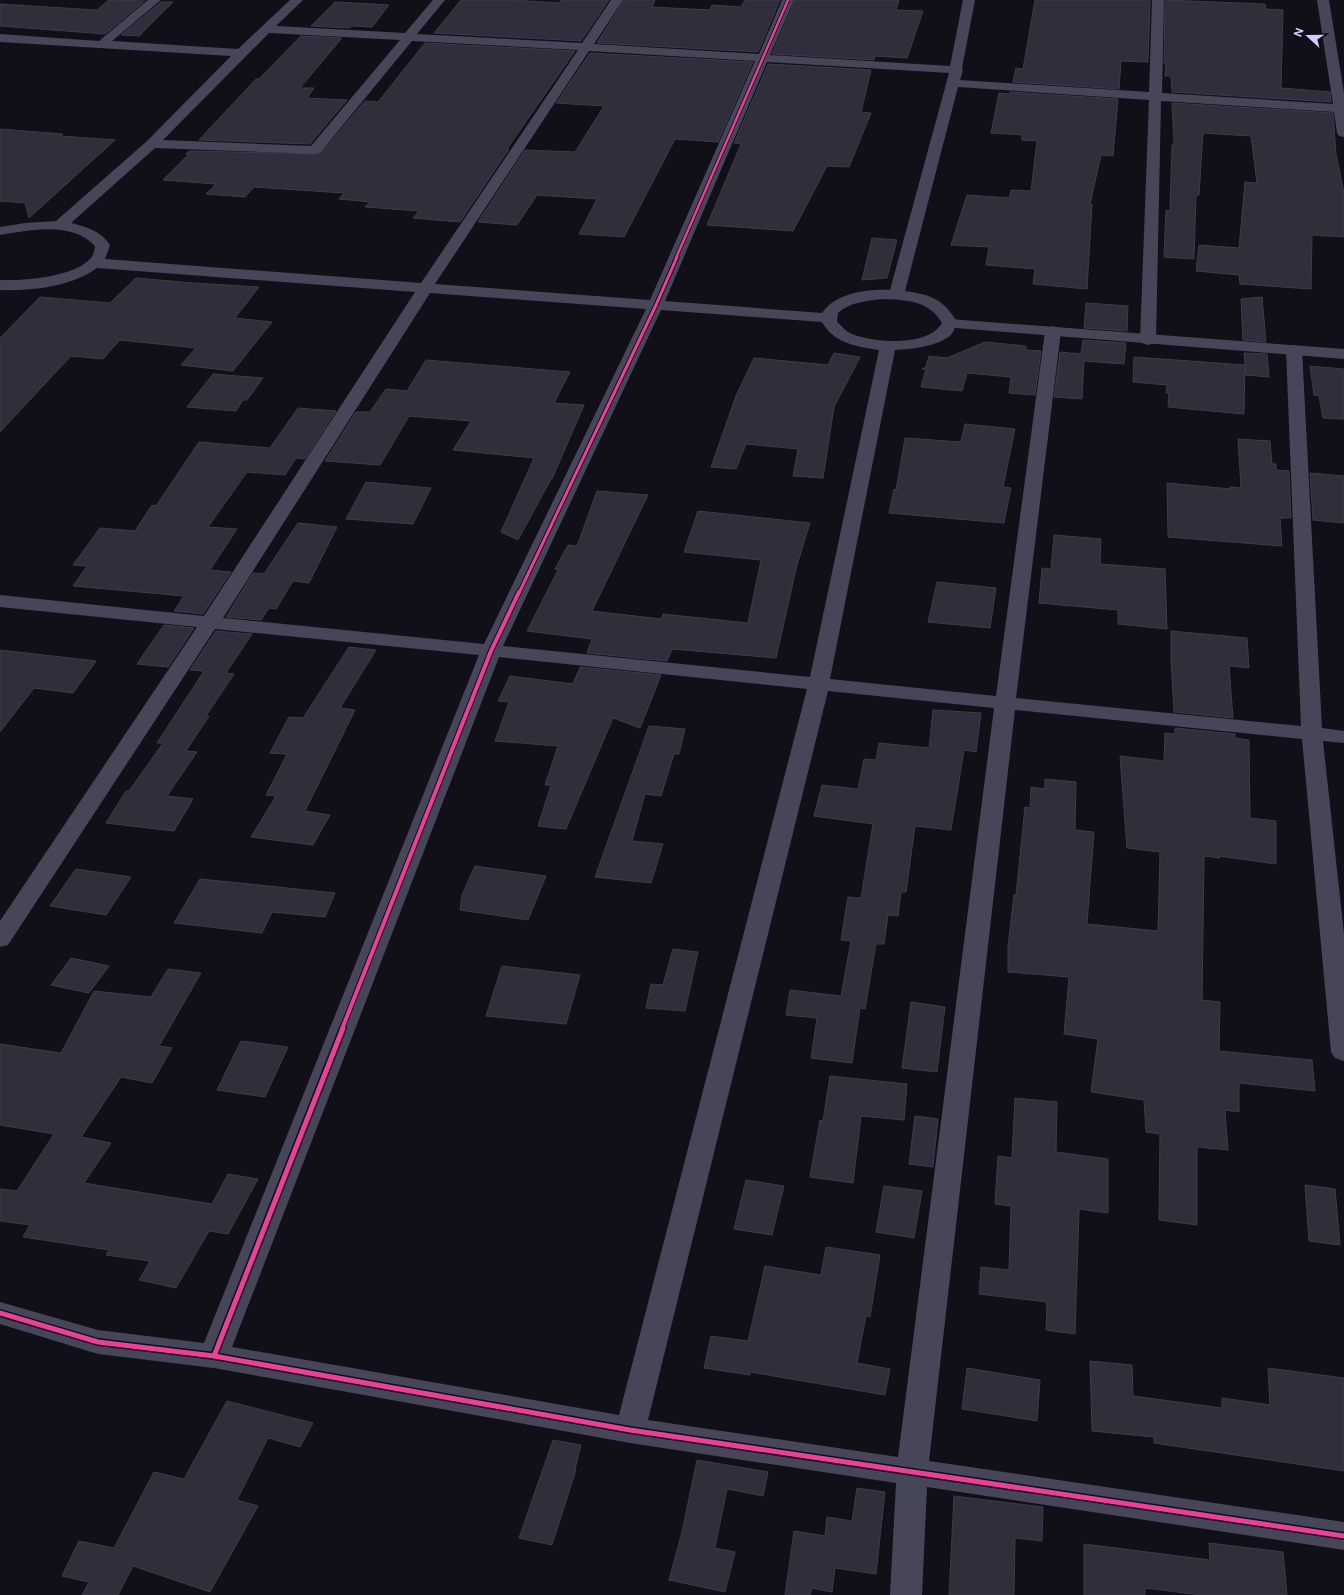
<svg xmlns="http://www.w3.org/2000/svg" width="1344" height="1595" viewBox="0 0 1344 1595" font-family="'Public Sans',sans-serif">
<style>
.building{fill:#2f2e3a;stroke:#3c3b4b}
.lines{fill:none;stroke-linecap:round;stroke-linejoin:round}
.minor{fill:#474658;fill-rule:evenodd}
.tertiary{fill:#474658;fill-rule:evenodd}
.cycleway-far3-casing{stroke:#0f0d1b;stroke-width:4}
.cycleway-far2-casing{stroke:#0f0d1b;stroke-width:5}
.cycleway-far1-casing{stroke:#0f0d1b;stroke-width:6}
.cycleway-casing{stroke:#0f0d1b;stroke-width:8}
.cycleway-far3{stroke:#ea4096;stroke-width:2.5}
.cycleway-far2{stroke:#ea4096;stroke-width:3}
.cycleway-far1{stroke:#ea4096;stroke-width:4}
.cycleway{stroke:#ea4096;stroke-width:5}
</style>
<rect width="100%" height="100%" fill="#111018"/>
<g class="building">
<polygon points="109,0 145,1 105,34 0,26 0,4 97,10"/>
<polygon points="461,0 513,0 559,3 561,0 609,0 581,41 434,33"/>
<polygon points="624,0 655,0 652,7 710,10 712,5 741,7 745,0 780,0 758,52 597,43"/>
<polygon points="795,0 899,0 896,10 923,11 907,58 875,56 874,60 772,54"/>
<polygon points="1035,0 1150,0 1148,62 1121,61 1119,89 1013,82 1016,68 1023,69"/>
<polygon points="1165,0 1265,4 1266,9 1283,10 1281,88 1330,92 1331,102 1172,92 1171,76 1165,76 1166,64 1164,64"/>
<polygon points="161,2 173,2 139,36 121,35"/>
<polygon points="335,2 389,5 372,27 352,26 350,28 311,26"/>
<polygon points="301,36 342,38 300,88 314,88 307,98 347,100 310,144 199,140 256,79 259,79"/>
<polygon points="425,43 575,51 507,149 509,149 460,222 413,218 419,211 365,207 370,202 339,199 344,193 254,187 245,197 206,194 216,184 163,180 188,155 186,154 189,151 320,154 365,101 378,102"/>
<polygon points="590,53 753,62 718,142 675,139 624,237 579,234 597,199 537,195 517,225 478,222 525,150 575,152 604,106 556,103"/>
<polygon points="768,64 871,70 861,112 871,113 849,167 827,166 793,231 707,225 741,144 734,143"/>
<polygon points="1010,92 1118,99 1113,156 1101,155 1090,204 1092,204 1087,289 1033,284 1035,269 986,265 989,247 951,245 967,195 1009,198 1011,190 1031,191 1037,141 1022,140 1022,135 991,133 999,93 1010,94"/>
<polygon points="1172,103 1333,113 1336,154 1344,193 1344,237 1312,235 1311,289 1240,284 1239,275 1196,271 1199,245 1239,248 1245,182 1257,183 1251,136 1203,133 1199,195 1196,195 1194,259 1164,257 1166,210 1170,211 1172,145 1174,145"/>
<polygon points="0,129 63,134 60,136 115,140 29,218 25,203 0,201"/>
<polygon points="872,238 897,240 887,278 862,280"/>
<polygon points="136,278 193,283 259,287 235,318 272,322 233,371 181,365 196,348 120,340 103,359 71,356 0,432 0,338 40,297 110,303"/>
<polygon points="1262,297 1266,342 1243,340 1241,299"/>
<polygon points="1086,303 1128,306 1127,331 1084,328"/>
<polygon points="1083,340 1126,343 1124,364 1084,361 1082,399 1054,397 1060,352 1081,354"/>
<polygon points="985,342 1026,346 1026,350 1041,351 1035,395 1009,393 1011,377 967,373 962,391 921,387 926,369 922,369 926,367 929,356 947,358"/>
<polygon points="834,353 860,357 834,407 823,478 793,476 798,449 746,444 736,469 711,467 736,396 754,358 828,365"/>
<polygon points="1244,353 1267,354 1269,377 1246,375"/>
<polygon points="1134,357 1245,365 1244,414 1168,407 1169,393 1166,393 1167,385 1133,382"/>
<polygon points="426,360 570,372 554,403 584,405 552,479 551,479 518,540 501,532 534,458 453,450 471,421 409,416 380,465 325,461 356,412 370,412 386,389 407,391"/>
<polygon points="1310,366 1344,369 1344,419 1323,418 1319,396 1314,395"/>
<polygon points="213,374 263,378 247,400 243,400 236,411 187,407"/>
<polygon points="298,408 336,411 305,459 296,458 285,475 247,472 208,527 237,529 210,570 231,572 203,614 174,611 184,596 73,586 87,566 73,565 100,528 135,531 152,505 156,506 199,442 270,448"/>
<polygon points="965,424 1015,429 1003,487 1011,488 1004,523 889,513 894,489 896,490 905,438 961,442"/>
<polygon points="1238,439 1270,441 1272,464 1276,464 1276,470 1289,471 1291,518 1280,518 1282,546 1168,537 1167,483 1231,489 1230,487 1241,488"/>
<polygon points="1310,473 1344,476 1344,523 1313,520"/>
<polygon points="366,482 431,488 413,524 346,519"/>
<polygon points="597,491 648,495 592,611 661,619 663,614 748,623 761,560 684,552 698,511 810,523 797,565 776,658 672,649 667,661 587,653 592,639 527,631 558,570 555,569 568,545 577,546"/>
<polygon points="298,523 337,527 309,583 293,581 276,609 269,608 261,620 226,617 253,573 264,574"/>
<polygon points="1054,535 1101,539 1100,564 1165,569 1167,629 1118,624 1118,610 1039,603 1042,568 1051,569"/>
<polygon points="937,582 996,588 990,628 928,622"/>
<polygon points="164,625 194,628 168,667 137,664"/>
<polygon points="216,631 252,634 226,673 234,674 206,716 209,716 186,751 197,752 167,796 193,799 174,831 106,823 126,791 129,791 163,743 157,743 204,671 190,670"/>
<polygon points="1171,631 1247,638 1249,668 1229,666 1233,718 1174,712 1171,660"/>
<polygon points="349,647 376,650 340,708 355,710 305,811 330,815 313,845 251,837 276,796 266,795 287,754 270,753 289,717 303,718"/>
<polygon points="0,650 96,661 73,693 34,688 0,732"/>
<polygon points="580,667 661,675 640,728 613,718 566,829 538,826 551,785 545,785 558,746 495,741 509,702 498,701 510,676 573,684"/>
<polygon points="933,710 981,713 976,752 964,750 951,830 915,826 906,892 901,892 898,916 888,915 884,944 876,944 865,1009 860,1008 852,1063 811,1058 817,1018 786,1015 790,990 841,996 851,941 841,940 848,897 861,898 873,824 814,816 822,785 858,789 864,759 876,760 879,743 929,748"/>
<polygon points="649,726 685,729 679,754 674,754 661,796 645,794 632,841 663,844 651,883 595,877"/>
<polygon points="1175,728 1235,734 1235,738 1249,740 1250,818 1276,821 1276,864 1219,856 1220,858 1204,856 1202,1000 1220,1002 1219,1051 1312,1060 1315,1091 1239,1083 1239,1112 1225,1110 1228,1150 1197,1147 1197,1225 1159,1220 1160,1134 1146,1132 1144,1100 1091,1092 1098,1039 1064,1034 1069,977 1008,972 1008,946 1014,895 1016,895 1025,807 1030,808 1031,787 1045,789 1045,779 1076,782 1075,830 1094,832 1087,924 1158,931 1160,852 1127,848 1120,756 1164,761 1165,733 1175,734"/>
<polygon points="475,866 546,876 528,920 460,910 462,895"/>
<polygon points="76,869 131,877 106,915 50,906"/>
<polygon points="200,879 230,882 335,893 325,917 272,912 262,933 174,923"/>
<polygon points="673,949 698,952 685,1011 646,1008 651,984 663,985"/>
<polygon points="71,958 109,966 89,993 51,985"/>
<polygon points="502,966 580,975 566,1024 486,1016"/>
<polygon points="168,969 201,973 159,1046 172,1048 152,1083 121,1077 81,1137 111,1143 84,1183 212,1204 228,1174 258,1179 228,1234 209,1231 176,1288 139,1280 150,1261 106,1255 109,1250 23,1237 30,1225 0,1221 0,1189 17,1191 54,1134 0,1125 0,1044 61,1053 94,991 151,997"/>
<polygon points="911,1002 945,1007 937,1072 902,1068"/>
<polygon points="241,1041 288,1047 265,1097 217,1090"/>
<polygon points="830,1076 907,1084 904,1120 861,1116 853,1183 810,1177 820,1120 823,1121"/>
<polygon points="1015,1098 1057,1102 1056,1152 1108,1159 1108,1213 1079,1209 1079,1211 1075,1334 1046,1330 1047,1302 979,1294 981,1267 1009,1270 1011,1206 995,1204 998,1156 1012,1158"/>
<polygon points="915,1116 938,1119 933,1167 909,1164"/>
<polygon points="746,1180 784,1186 772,1235 734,1229"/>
<polygon points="1305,1185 1335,1189 1340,1245 1309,1241"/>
<polygon points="884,1186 922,1191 914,1238 876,1232"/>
<polygon points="826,1247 880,1255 870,1317 866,1316 857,1363 890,1369 885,1395 750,1372 750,1375 704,1368 711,1336 748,1341 765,1266 821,1275"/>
<polygon points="1090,1361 1132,1365 1133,1396 1222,1408 1222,1398 1270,1405 1268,1368 1344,1378 1344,1471 1154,1443 1154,1437 1092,1431"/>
<polygon points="967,1368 1040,1380 1037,1421 962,1409"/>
<polygon points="227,1401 313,1423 300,1447 268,1438 237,1500 258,1506 210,1592 133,1566 118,1595 82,1595 89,1582 62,1576 79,1541 114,1548 154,1472 184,1479"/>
<polygon points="553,1440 581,1445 575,1469 576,1470 552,1545 519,1538"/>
<polygon points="697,1460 768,1472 763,1496 727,1489 715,1548 735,1552 725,1592 669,1580 682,1532"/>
<polygon points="857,1488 885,1492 876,1574 835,1568 832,1592 812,1588 810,1595 785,1595 794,1531 825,1536 827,1517 852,1521"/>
<polygon points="954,1496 1043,1507 1042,1541 1015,1538 1014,1595 949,1595"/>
<polygon points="1209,1543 1283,1552 1287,1595 1201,1595 1145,1588 1145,1595 1084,1595 1084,1544 1210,1560"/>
</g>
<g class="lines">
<path class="minor" d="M148,0H161L112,41L238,49L290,0H303L276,26L405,33L433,0H445L417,34L582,43L611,0H623L594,44L759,54L782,0H794L770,55L950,66L963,0H975L962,68L963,70L960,80L1149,92L1152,0H1164L1162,93L1333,104L1317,0H1329L1344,93V137L1339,136L1337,133L1334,112L1161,101L1156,340L1154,343L1148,345L1142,343L1140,340L1149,100L958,87L905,291C932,295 943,299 958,323C955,327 953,333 950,336C935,347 912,349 895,350L830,679L996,696L1045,331L1047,328L1053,326L1059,328L1061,331L1016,698L1301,726L1286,350L1288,347L1294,345L1300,347L1302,350L1322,728L1344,731V743L1323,741L1344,934V1061L1335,1058L1331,1052L1302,739L1015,710L929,1461L1344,1522V1550L927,1487L922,1595H890L896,1483L630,1443L214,1368L98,1354L0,1324V1302L98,1330L204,1343L479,655L215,629L8,945L0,947V921L197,627L0,607V595L204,616L415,292L97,268C71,287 31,291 0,290V280C23,281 80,277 93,255C94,252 95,248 95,246C72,221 30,230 0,235V227L25,223L56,221L147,141L231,56L0,42V34L99,41ZM269,33L400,40L311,146L163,140ZM412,41L578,50L421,283L105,259L110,245C101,231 87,227 71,223L155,148L315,154L320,153ZM589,51L755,61L650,300L435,284ZM767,62L949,73L890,290C867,289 836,293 822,313L665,301ZM430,293L646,309L484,644L223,618ZM882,299C906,300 929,300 942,323C929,347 874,343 852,334C846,332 842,326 837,322L838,313C850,302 866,301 882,299ZM661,310L822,322C833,343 858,347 879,350L810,677L503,646ZM499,657L807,689L619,1415L232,1347ZM828,691L994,708L898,1457L648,1420Z"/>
<polygon class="tertiary" points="949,319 1344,349 1344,359 943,327 941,324 943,321"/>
<defs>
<polyline id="cycleway-far3" points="676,258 788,0"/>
<polyline id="cycleway-far2" points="519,593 656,305 677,257"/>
<polyline id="cycleway-far1" points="342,1029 491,651 519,592"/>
<g id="cycleway">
<polyline points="0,1313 98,1342 214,1356 630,1430 1344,1536"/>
<polyline points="214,1356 343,1028"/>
</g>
</defs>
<use href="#cycleway-far3" class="cycleway-far3-casing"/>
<use href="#cycleway-far2" class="cycleway-far2-casing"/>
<use href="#cycleway-far1" class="cycleway-far1-casing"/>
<use href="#cycleway" class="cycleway-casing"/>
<use href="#cycleway-far3" class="cycleway-far3"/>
<use href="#cycleway-far2" class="cycleway-far2"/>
<use href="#cycleway-far1" class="cycleway-far1"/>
<use href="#cycleway" class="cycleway"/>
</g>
<g transform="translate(1308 36) rotate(291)" stroke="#0f0d1b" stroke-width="3" paint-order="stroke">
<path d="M0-3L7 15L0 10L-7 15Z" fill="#d1cdf9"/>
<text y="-6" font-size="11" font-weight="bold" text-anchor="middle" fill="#d1cdf9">N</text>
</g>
</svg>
